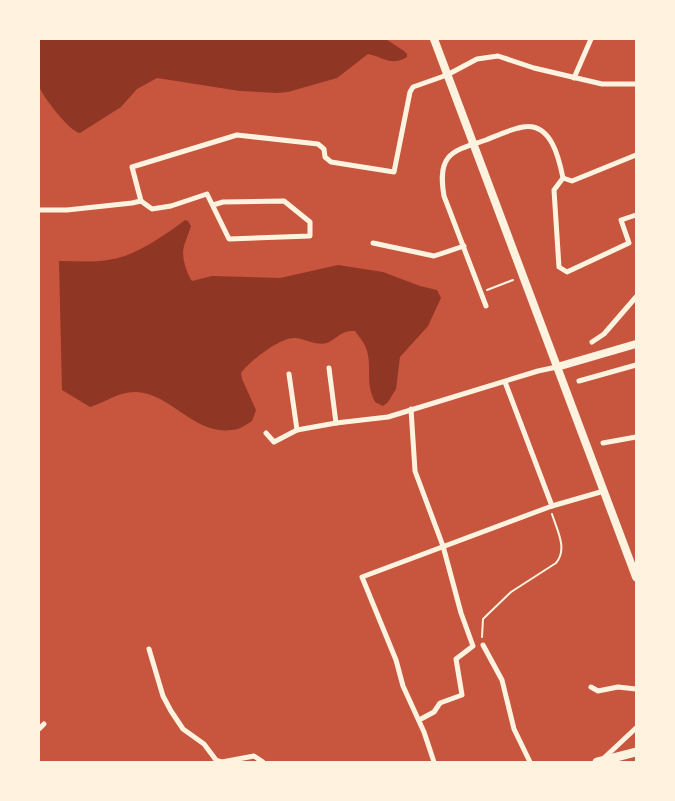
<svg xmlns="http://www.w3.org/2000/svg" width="675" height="801" viewBox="0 0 675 801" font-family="'Libre Baskerville',serif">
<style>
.water{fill:#8f3625}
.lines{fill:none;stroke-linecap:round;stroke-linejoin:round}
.path{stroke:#fff3e0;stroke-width:2}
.minor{stroke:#fff3e0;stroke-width:5}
.tertiary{stroke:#fff3e0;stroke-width:8}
.secondary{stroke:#fff3e0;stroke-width:9}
</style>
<rect width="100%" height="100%" fill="#c8553d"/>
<g class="water">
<path d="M39,39H386L404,51L407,54V57C391,67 384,57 368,54L337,78L288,92L277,93L240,91L157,78L137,89L121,107L80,133C70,132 42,96 39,86C36,78 39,49 39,39Z"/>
<path d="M185,220L188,221L191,226C189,233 186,239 184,246C181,256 186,272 192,281L212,276L280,278L338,265L383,272L420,286L437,290L441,298L428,326L400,357L396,389L388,402L383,406L375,402C365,382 372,369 367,351C365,343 360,338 355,331C341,330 338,338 327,343C316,346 306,339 296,338C281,336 250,361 241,373L242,379L256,410L252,421C246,425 239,430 231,430C195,435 171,394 137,392C119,391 106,402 90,407L62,390L59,261C77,261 96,263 113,259C137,255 165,235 185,220Z"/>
</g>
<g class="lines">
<g class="path">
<polyline points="487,290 513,280"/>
<path d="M482,637L483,619L511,592L556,563C568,549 557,530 552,514"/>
</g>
<g class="minor">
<polyline points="574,78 591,39"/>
<polyline points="563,178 554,190 559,267 567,272 629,243 621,220 636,215"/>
<polyline points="141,201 152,209 171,206 207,194 229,239 310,236 310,222 284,201 223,202 213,205"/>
<polyline points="39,210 67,210 132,203 141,201 132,167 237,135 318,144 324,149 325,157 331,162 394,172 410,92 413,87 447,75 477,59 498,56 534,68 602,84 636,84"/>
<polyline points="373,243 434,256 464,246"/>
<path d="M486,306L444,196C442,184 440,168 448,158C456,148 475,144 486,140C498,135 511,129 523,127C551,122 559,158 563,178L572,181L636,155"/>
<polyline points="592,342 604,334 636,297"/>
<polyline points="329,368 336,423"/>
<polyline points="289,374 297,430"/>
<polyline points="579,381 636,365"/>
<polyline points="505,382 552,506"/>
<polyline points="411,409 415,471 443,546 461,613 473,646 456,659 462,695 440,703 434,712 419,720"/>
<polyline points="266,433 274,442 297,430 336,423 388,417 538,371 557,367"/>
<polyline points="603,443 636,437"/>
<polyline points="483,645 502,680 514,729 530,762"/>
<polyline points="149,649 163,696 171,711 183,729 204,744 216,760 222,762"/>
<polyline points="591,687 598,691 618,687 636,689"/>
<polyline points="39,729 44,724"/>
<polyline points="604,758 636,728"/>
<polyline points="222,762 254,756 263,762"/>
<polyline points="434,762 424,732 403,686 396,660 362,577 552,506 604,491"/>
</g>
<g class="tertiary">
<polyline points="434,39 636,577"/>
<polyline points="557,367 636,344"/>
</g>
<polyline class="secondary" points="597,762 636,752"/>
</g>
<rect width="675" height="801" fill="none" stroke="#fff3e0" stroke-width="80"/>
</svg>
